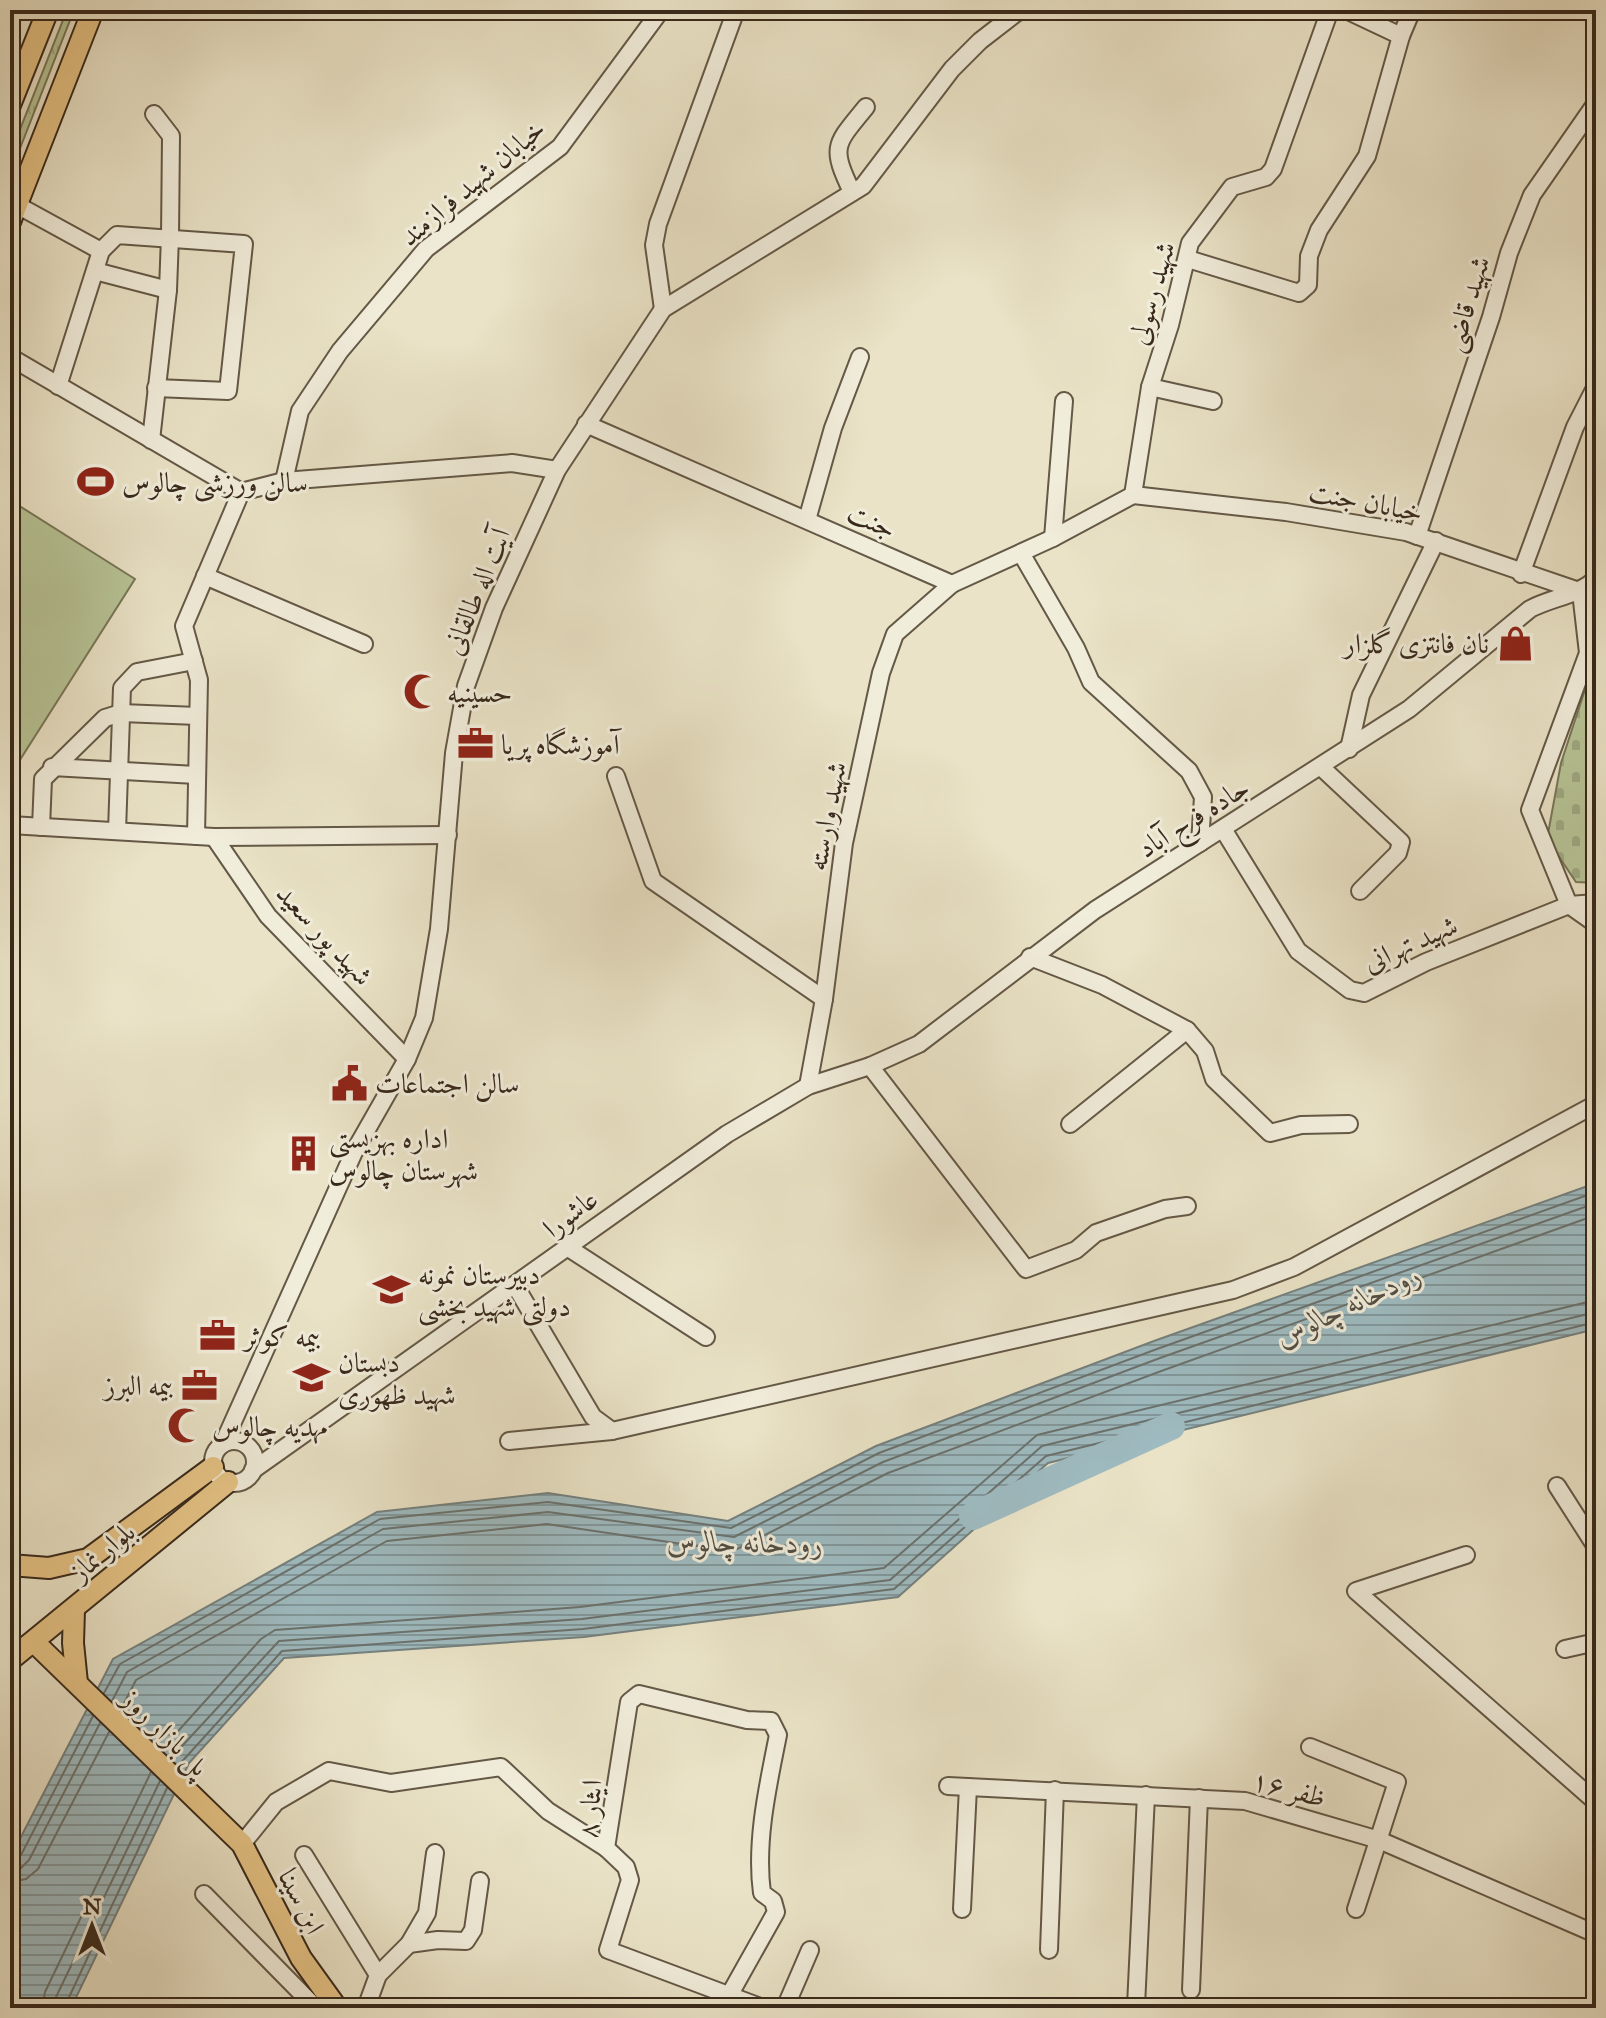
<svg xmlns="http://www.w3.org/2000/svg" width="1606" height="2018" viewBox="0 0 1606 2018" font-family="'IM FELL Great Primer',Amiri,serif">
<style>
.grass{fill:url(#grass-tufts);stroke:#787658;stroke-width:2}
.cemetery{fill:url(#cemetery-stones);stroke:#787658;stroke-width:2}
.pitch{fill:#b7c496;stroke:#787658;stroke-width:2}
.water{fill:url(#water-rules);stroke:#75817f;stroke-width:2}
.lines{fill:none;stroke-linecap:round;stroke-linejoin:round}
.shore{stroke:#6b726e;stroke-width:2}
.river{stroke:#9ebbc1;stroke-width:28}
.minor-casing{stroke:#645846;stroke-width:20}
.major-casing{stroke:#38291b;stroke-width:24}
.minor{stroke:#f1eddb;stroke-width:16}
.major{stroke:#e5c284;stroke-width:20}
.labels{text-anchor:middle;stroke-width:6;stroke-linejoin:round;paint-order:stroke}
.street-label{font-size:28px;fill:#38291b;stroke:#f1eddb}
.poi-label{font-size:28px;fill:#38291b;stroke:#f1eddb;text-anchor:start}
.water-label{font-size:30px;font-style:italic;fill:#524e44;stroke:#f1eddb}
</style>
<defs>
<pattern id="grass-tufts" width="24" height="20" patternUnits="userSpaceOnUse" patternTransform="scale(2)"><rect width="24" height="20" fill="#b7c496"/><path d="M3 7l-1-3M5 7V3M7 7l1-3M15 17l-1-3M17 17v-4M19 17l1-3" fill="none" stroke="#9ea881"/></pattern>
<pattern id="cemetery-stones" width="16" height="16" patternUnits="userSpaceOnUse" patternTransform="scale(2)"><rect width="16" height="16" fill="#b7c496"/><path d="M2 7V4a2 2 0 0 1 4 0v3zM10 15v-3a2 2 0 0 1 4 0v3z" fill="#9ea881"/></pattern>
<pattern id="water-rules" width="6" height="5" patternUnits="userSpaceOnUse" patternTransform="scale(2)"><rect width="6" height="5" fill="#9ebbc1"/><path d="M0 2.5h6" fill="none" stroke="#82989c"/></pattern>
</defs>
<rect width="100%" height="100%" fill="#eae3c7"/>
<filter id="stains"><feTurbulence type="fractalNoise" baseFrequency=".0025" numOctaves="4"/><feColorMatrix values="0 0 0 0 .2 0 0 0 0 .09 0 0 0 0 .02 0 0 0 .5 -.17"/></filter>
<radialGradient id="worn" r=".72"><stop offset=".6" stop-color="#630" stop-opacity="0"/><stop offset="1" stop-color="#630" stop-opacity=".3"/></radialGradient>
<polygon class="grass" points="67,10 74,10 10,174 10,155"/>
<polygon class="cemetery" points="1596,656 1596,883 1576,882 1547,839 1561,763"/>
<polygon class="pitch" points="10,500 135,579 11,774 10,773"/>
<polygon class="water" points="1596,1183 1596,1329 1048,1463 898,1597 584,1637 284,1658 189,1763 71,2008 10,2008 10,1858 113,1659 377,1512 548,1493 728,1521 876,1446 1154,1341"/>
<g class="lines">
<g class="shore">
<polyline points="104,1693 120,1664 380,1519 548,1502 731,1528 879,1453 1157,1349 1596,1192"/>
<polyline points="112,1701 127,1672 383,1529 548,1512 734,1537 883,1462 1160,1358 1596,1203"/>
<polyline points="121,1709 136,1680 387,1541 547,1524 723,1550 737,1549 888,1473 1164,1370 1596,1215"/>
<polyline points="162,1749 261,1639 275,1630 580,1607 884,1568 1037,1435 1596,1300"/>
<polyline points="171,1758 279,1641 582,1619 890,1580 1042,1446 1596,1312"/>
<polyline points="178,1766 282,1651 583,1629 894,1589 1046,1456 1596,1322"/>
<polyline points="10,1860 21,1855 93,1716"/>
<polyline points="10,1870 21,1868 29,1860 100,1723"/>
<polyline points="10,1882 26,1879 38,1869 109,1732"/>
<polyline points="42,2008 45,1992 151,1772"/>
<polyline points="54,2008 56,1997 160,1781"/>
<polyline points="64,2008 167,1788"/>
</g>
<polyline class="river" points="973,1516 1171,1426"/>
<defs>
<g id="minor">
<polyline points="1346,10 1401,36"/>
<path d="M852,192C830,146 835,145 866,107"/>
<polyline points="17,205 101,251"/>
<polyline points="1188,259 1299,293 1308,285 1309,256 1319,230 1367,156 1401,36 1412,10"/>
<polyline points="95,271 168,290"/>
<polyline points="663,309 654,245 658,224 736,10"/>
<polyline points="10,357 241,492 284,481 512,463 557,470"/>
<polyline points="58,386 101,251 117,235 244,244 228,391 156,388"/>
<polyline points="1150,387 1213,401"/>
<polyline points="586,424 952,584 1053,538 1133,495"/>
<polyline points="151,440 168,290 170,237 171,136 154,114"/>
<polyline points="284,481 300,411 340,351 426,249 560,147 661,10"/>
<polyline points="1133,495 1150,387 1170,325 1190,243 1232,187 1266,177 1273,169 1330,10"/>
<polyline points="1133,495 1286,512 1406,532 1579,591"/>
<polyline points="807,520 833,428 860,357"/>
<polyline points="1417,536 1491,317 1509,253 1532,195 1596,103"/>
<polyline points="1053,538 1064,401"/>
<polyline points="1021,553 1076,648 1091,682 1189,771 1203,797 1200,843"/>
<polyline points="1521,574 1575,427 1596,386"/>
<polyline points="205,576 364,644"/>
<polyline points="1581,592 1588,653 1530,810 1569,905 1596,924"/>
<polyline points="1349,749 1361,695 1436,541"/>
<polyline points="52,767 196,775"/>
<polyline points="1321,767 1401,842 1398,853 1360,891"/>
<polyline points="616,776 653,881 824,999"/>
<polyline points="10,825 214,837 448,835"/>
<polyline points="41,827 43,779 105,718 121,713 198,716"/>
<polyline points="1223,829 1298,951 1350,990 1364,993 1426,962 1569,905 1596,903"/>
<polyline points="117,831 122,688 137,672 194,661"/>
<polyline points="196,836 199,680 184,626 241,492"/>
<polyline points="214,837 268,916 407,1059"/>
<polyline points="1030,957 1102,985 1187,1030 1205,1051 1214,1079 1270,1133 1301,1125 1349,1124"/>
<polyline points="870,1066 1026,1269 1076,1250 1096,1233 1165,1209 1187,1206"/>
<polyline points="808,1086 824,999 844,843 881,673 895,634 952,584"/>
<polyline points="1070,1124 1187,1030"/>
<polyline points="567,1247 706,1337"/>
<polyline points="516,1287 593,1417 612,1431 1233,1290 1294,1267 1596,1104"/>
<polyline points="509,1441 612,1431"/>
<circle cx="234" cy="1462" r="21"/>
<polyline points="223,1444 354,1152 407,1059 424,1018 439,929 454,753 466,686 494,608 557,470 663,309 863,186 952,69 980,41 1020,10"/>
<path d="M253,1470L727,1134L808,1086L870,1066L919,1044L1095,910L1409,709L1530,609C1553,597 1577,596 1596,579"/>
<polyline points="1557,1486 1596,1547"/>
<polyline points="1466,1555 1356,1591 1596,1802"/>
<polyline points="1565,1649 1596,1642"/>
<polyline points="1310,1747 1397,1782 1356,1909"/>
<polyline points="948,1786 1245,1801 1379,1840 1596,1934"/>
<polyline points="242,1844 276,1802 329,1771 391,1783 501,1767 548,1811 606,1848"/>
<polyline points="304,1855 378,1975"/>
<polyline points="204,1894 316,2008"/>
<polyline points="962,1909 968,1787"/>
<polyline points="409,1944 438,1940 466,1941 473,1930 480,1881"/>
<polyline points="1049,1950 1055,1790"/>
<polyline points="1191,1990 1199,1798"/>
<path d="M730,1994L776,1912L773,1901L762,1893C755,1842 768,1785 778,1735L771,1721L747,1720L639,1694L629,1702L606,1848L626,1867L630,1880L608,1950L763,2008"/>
<polyline points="1136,2006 1146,1795"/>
<polyline points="366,2008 378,1975 409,1944 427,1913 435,1853"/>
<polyline points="785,2008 810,1950"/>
</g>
<g id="major">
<polyline points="10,105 48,10"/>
<polyline points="10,222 93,10"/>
<polyline points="10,1565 49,1568 88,1559 213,1467"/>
<polyline points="74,1610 73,1643 77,1683"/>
<polyline points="34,1642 242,1844 301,1958 337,2008"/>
<polyline points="10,1660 228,1482"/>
</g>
</defs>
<use href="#minor" class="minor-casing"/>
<use href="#major" class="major-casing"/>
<use href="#minor" class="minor"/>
<use href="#major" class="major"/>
</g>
<defs>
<symbol id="stadium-bare" viewBox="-9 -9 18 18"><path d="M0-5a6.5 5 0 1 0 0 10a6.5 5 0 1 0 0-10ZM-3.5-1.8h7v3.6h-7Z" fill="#8f2418" stroke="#f1eddb" stroke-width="2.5" paint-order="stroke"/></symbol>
<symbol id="shop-bare" viewBox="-9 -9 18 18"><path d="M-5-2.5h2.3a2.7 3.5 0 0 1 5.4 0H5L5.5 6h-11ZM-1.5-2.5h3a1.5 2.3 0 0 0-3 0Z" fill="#8f2418" stroke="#f1eddb" stroke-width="2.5" paint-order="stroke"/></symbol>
<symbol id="mosque-bare" viewBox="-9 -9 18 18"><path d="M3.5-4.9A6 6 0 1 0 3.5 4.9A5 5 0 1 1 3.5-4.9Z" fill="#8f2418" stroke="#f1eddb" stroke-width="2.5" paint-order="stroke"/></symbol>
<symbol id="office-bare" viewBox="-9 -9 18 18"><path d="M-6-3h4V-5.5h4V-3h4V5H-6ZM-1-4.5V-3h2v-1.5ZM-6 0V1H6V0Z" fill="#8f2418" stroke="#f1eddb" stroke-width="2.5" paint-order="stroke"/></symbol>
<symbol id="civic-bare" viewBox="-9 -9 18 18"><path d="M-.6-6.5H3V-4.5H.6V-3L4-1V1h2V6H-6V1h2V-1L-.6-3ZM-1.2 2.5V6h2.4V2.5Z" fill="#8f2418" stroke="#f1eddb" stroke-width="2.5" paint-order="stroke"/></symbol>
<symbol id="building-bare" viewBox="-9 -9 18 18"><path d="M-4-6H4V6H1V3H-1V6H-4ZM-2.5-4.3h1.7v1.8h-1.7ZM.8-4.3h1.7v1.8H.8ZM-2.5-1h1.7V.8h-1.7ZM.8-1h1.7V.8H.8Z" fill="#8f2418" stroke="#f1eddb" stroke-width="2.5" paint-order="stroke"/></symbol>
<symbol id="school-bare" viewBox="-9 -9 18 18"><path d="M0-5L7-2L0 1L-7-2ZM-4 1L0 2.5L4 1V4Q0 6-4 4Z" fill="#8f2418" stroke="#f1eddb" stroke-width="2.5" paint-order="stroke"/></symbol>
</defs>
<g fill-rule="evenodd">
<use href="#stadium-bare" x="70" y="456" width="51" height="51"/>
<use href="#shop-bare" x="1490" y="618" width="51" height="51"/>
<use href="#mosque-bare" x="396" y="666" width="51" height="51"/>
<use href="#office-bare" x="450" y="718" width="51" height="51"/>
<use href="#civic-bare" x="324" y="1058" width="51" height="51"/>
<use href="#building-bare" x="278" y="1128" width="51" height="51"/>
<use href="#school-bare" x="366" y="1264" width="51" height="51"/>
<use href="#office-bare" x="192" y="1310" width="51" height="51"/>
<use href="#school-bare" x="286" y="1352" width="51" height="51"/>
<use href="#office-bare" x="174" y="1360" width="51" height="51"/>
<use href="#mosque-bare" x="160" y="1400" width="51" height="51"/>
</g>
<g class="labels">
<g class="street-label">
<text transform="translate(472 182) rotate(-40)" y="10">خیابان شهید فرازمند</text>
<text transform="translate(1151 293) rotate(-74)" y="10">شهید رسولی</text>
<text transform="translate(1466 304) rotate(-73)" y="10">شهید قاضی</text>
<text transform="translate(1366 501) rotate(11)" y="10">خیابان جنت</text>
<text transform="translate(872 520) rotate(24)" y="10">جنت</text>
<text transform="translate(476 591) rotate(-68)" y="10">آیت اله طالقانی</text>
<text transform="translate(826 816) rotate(-79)" y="10">شهید وارسته</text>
<text transform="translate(1193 817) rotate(-32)" y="10">جاده فرج آباد</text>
<text transform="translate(325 934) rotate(47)" y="10">شهید پور سعید</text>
<text transform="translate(1410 943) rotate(-24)" y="10">شهید تهرانی</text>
<text transform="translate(570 1213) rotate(-37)" y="10">عاشورا</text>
<text transform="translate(102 1551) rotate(-40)" y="10">بلوار نماز</text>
<text transform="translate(166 1732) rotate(45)" y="10">پل بازار روز</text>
<text transform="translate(1289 1788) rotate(15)" y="10">ظفر ۱۶</text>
<text transform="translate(589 1809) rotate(-85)" y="10">ایثار ۸</text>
<text transform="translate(302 1901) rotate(63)" y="10">ابن سینا</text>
</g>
<g class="poi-label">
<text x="122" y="492">سالن ورزشی چالوس</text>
<text x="1489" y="653" text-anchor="end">نان فانتزی گلزار</text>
<text x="447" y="702">حسینیه</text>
<text x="501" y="754">آموزشگاه پریا</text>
<text x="375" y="1093">سالن اجتماعات</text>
<text x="329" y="1148">اداره بهزیستی<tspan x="329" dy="32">شهرستان چالوس</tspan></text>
<text x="418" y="1284">دبیرستان نمونه<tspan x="418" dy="32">دولتی شهید بخشی</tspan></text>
<text x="244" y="1346">بیمه کوثر</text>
<text x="338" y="1372">دبستان<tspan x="338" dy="32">شهید ظهوری</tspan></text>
<text x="173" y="1395" text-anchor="end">بیمه البرز</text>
<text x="212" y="1436">مهدیه چالوس</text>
</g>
<g class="water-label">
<text transform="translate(1348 1305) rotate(-25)" y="10">رودخانه چالوس</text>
<text transform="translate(745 1542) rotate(1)" y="10">رودخانه چالوس</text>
</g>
</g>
<rect width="1606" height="2018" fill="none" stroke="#eae3c7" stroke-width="40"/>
<rect x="12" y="12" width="1582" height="1994" fill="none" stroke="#38291b" stroke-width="4"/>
<rect x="20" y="20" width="1566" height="1978" fill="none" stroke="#38291b" stroke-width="2"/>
<g transform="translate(92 1926)" stroke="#f1eddb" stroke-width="6" paint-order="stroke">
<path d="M0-6L14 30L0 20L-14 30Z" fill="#38291b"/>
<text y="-12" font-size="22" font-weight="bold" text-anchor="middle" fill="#38291b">N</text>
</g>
<rect width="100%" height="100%" filter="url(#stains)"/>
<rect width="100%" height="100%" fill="url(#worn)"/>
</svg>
